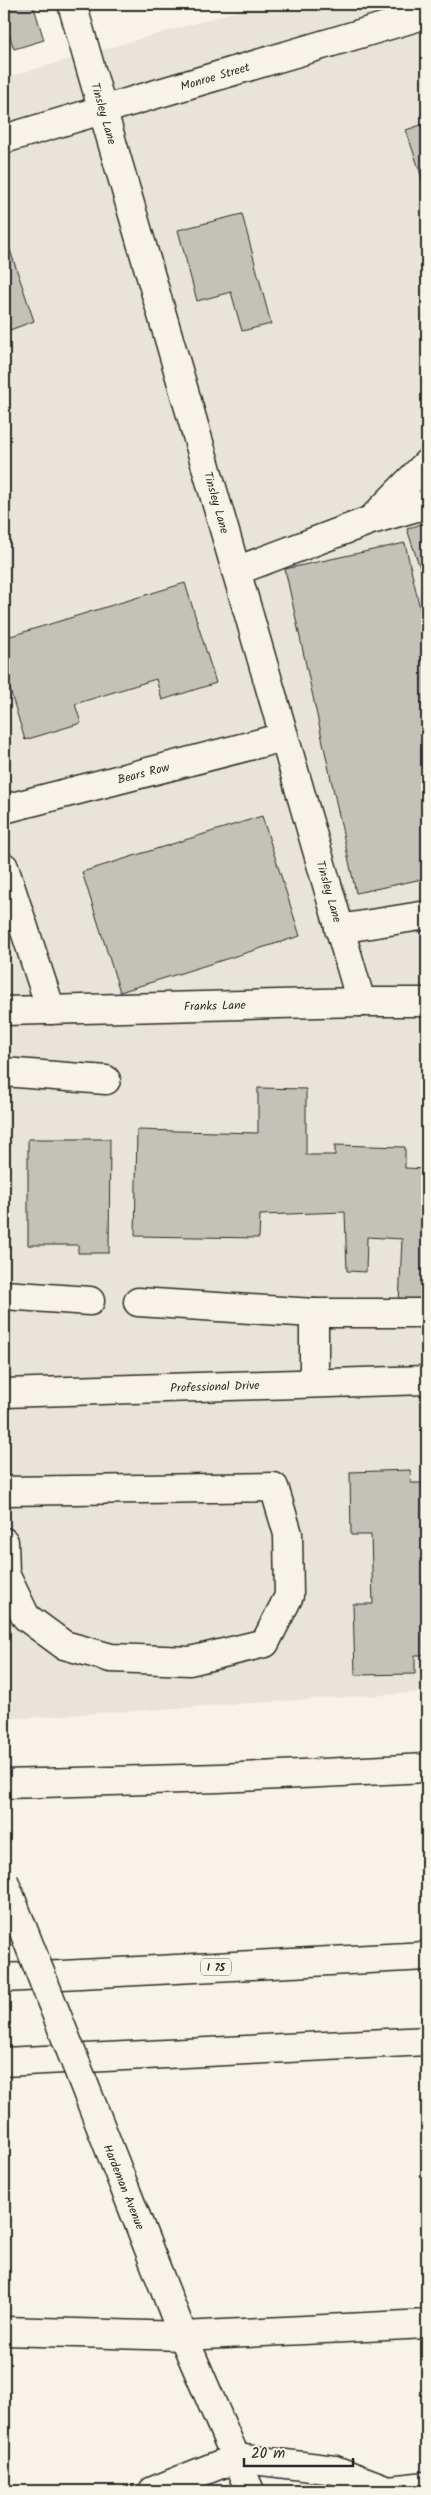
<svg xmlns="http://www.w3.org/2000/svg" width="431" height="2495" viewBox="0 0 431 2495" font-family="Kalam,sans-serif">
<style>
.built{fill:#e8e4da}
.building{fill:#c4c1b9;stroke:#2b2b2b}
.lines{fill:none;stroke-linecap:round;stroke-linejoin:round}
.minor-casing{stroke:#2b2b2b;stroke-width:31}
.major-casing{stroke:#2b2b2b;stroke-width:31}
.highway-casing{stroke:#2b2b2b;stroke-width:31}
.minor{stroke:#f7f3e8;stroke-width:28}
.major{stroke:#f7f3e8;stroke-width:28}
.highway{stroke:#f7f3e8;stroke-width:28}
.major-bridge-casing{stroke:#2b2b2b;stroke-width:31;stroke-linecap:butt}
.major-bridge{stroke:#f7f3e8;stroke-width:28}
.labels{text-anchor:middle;stroke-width:4;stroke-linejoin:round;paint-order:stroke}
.shield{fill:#f7f3e8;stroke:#686764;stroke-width:1}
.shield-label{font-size:11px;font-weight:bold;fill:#2b2b2b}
.street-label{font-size:12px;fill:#2b2b2b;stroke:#f7f3e8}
</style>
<rect width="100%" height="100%" fill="#f7f3e8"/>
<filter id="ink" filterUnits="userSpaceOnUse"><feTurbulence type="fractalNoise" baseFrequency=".02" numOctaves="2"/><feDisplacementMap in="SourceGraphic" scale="10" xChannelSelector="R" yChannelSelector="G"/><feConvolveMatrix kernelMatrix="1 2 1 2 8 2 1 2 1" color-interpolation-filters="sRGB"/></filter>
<g filter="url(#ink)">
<polygon class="built" points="262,4 427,4 427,1692 4,1719 4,78"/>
<g class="building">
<polygon points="4,4 33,4 44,40 14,49 7,28 4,29"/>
<polygon points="427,123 427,186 425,187 406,130"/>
<polygon points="242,214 271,324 242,331 231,292 197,301 178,230"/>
<polygon points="8,244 34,321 10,330 4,312 4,246"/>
<polygon points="427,522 427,582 425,583 407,529"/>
<polygon points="405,543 423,622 427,621 427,878 356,893 285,569"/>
<polygon points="185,583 216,683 162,700 156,679 75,704 81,723 25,740 4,670 4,638"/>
<polygon points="262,816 300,936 120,992 82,872"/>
<polygon points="258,1088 306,1089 306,1155 335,1155 335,1145 405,1147 405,1168 427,1169 427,1303 399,1304 402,1239 367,1237 366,1272 347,1271 345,1212 260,1215 259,1238 135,1236 137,1130 258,1133"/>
<polygon points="28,1139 110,1139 109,1253 78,1253 78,1245 28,1245"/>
<polygon points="410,1470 411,1483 427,1483 427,1655 415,1655 415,1674 355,1675 353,1604 373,1604 371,1535 351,1535 350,1472"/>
</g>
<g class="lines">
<defs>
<g id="minor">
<path id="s1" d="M72,4L361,1002"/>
<path id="s2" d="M4,139L427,14"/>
<polyline points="372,519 427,463"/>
<polyline points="236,571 371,520 427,504"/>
<path id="s3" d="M4,809L284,737"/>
<polyline points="4,867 51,1010"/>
<polyline points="339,929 427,915"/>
<path id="s4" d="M4,1011L361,1002H427"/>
<polyline points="4,1072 106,1080"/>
<polyline points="4,1295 90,1301"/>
<polyline points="138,1302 314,1313 427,1313"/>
<polyline points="314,1313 314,1383"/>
<path id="s5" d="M4,1393L427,1380"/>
<polyline points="4,1491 274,1487 288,1534 289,1596 265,1643 190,1661 111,1658 64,1645 26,1617 5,1574 4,1542"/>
<polyline points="153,2491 236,2458 335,2470 388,2490 427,2486"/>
</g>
<g id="major">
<polyline points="4,1784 219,1778 427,1768"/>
<polyline points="126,2191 183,2336 250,2491"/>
<polyline points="183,2336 427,2324"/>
</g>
<g id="highway">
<polyline points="4,1978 427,1956"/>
<polyline points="4,2062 427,2041"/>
<polyline points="4,2331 183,2336"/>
</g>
</defs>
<use href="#minor" class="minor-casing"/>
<use href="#major" class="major-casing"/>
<use href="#highway" class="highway-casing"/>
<use href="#minor" class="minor"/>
<use href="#major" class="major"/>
<use href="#highway" class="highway"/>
<defs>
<polyline id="major-bridge" points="4,1881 126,2191"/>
</defs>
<use href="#major-bridge" class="major-bridge-casing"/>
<use href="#major-bridge" class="major-bridge"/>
</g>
</g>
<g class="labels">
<rect class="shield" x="201" y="1958.5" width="30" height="17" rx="4"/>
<g class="shield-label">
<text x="216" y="1971">I 75</text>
</g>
<g class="street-label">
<text dy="4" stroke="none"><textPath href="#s2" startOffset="220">Monroe Street</textPath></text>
<text dy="4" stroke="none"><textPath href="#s1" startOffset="114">Tinsley Lane</textPath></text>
<text dy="4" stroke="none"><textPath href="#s1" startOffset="519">Tinsley Lane</textPath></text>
<text dy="4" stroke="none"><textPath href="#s3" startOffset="144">Bears Row</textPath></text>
<text dy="4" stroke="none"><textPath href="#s1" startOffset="924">Tinsley Lane</textPath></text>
<text dy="4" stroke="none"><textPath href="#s4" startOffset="211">Franks Lane</textPath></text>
<text dy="4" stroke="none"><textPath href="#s5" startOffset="211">Professional Drive</textPath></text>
<text transform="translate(124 2187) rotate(68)" y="4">Hardeman Avenue</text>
</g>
</g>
<rect width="431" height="2495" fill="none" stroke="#f7f3e8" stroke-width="20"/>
<rect x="10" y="10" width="411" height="2475" fill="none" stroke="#2b2b2b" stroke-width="2" filter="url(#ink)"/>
<path d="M244 2458v8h109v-8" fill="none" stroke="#2b2b2b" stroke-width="2.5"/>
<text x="251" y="2458" font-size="15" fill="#2b2b2b" stroke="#f7f3e8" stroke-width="4" paint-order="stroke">20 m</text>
</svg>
